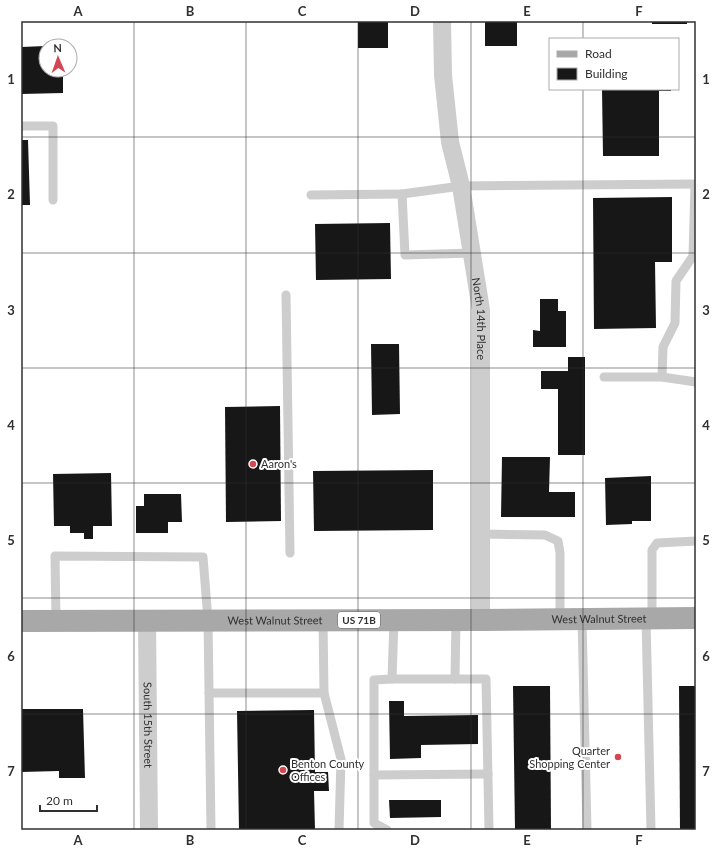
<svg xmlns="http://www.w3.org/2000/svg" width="717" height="851" viewBox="0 0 717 851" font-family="Lato,sans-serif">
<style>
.building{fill:#171717}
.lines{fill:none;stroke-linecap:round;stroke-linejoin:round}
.lane{stroke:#cdcdcd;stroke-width:9}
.street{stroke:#cdcdcd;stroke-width:18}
.primary{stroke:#a8a8a8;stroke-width:22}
.grid{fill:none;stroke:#303030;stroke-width:1;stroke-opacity:0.55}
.poi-dot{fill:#d34754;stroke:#fff;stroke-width:1.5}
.labels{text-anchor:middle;stroke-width:4;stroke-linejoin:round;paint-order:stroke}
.shield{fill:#fff;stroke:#6e6e6e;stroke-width:1}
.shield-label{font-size:10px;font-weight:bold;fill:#303030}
.street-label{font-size:11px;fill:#303030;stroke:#fff}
.poi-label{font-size:11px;fill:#303030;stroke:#fff;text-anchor:start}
.neatline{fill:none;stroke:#303030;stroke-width:1.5}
.grid-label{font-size:13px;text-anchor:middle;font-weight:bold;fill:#303030}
</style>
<rect width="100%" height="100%" fill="#fff"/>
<g class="building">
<rect x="358" y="21" width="30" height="27"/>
<rect x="485" y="21" width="32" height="25"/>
<rect x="652" y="21" width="35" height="3"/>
<polygon points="46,46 46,70 63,70 63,93 21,94 21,47"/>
<polygon points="602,89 671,89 671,91 659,91 659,156 603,156"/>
<polygon points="21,140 28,140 30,205 21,205"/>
<polygon points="672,197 672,262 655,262 656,328 594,329 593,198"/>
<polygon points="390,223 391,279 316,280 315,224"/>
<polygon points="540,299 558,299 558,311 566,311 566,347 533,347 533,330 540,331"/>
<polygon points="371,344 399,344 400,414 372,415"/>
<polygon points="568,357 585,357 585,455 558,455 558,389 541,389 541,371 568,371"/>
<polygon points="280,406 281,521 226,522 225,407"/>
<polygon points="502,457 550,457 549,492 575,492 575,517 501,517"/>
<polygon points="433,470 433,530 314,531 313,471"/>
<polygon points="111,473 112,526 93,526 93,539 84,539 84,533 70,533 70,526 54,526 53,474"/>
<polygon points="651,476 651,521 632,521 632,524 606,525 605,478"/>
<polygon points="144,494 181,494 182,522 168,522 168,533 136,533 136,506 144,506"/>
<polygon points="513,686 550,686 551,830 515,830"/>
<polygon points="679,686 696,686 696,830 680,830"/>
<polygon points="389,701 404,701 404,716 478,715 478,744 421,745 421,758 390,759"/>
<polygon points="21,709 83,709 85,778 59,778 59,771 21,772"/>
<polygon points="314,710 315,772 328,772 329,791 314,791 315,830 239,830 237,711"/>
<polygon points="389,800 441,800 441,817 390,818"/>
</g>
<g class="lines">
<g class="lane">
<polyline points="21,126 53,126 53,200"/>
<polyline points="695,185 693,256 676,281 675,323 663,347 662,377 696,382"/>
<polyline points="311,195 402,194"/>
<polyline points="472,253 405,255 402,194 461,186 696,184"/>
<polyline points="286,295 290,553"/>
<polyline points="604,377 662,377"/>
<polyline points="481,534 545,535 558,541 560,553 560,619"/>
<polyline points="652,618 652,550 657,543 696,541"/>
<polyline points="582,619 587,830"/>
<polyline points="646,619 651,830"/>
<polyline points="56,620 55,556 203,557 208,620 211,830"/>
<polyline points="392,679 394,620"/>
<polyline points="455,679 456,620"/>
<polyline points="209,693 324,693 323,620"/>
<polyline points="324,693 341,759 339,830"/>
<polyline points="374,775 488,774"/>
<polyline points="387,830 374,823 374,680 392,679 486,679 489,830"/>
</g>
<g class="street">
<path id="s1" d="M442,21L443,75L450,142L461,186L481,310V620"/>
<path id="s2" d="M147,620L149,830"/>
</g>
<path class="primary" id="s3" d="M21,621L481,620L696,618"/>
</g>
<path class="grid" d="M134,21V830M246,21V830M358,21V830M471,21V830M583,21V39M583,89V830M21,137H696M21,253H696M21,368H696M21,483H696M21,598H696M21,714H696"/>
<g class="poi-dot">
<circle cx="253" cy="464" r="4"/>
<circle cx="618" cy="757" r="4"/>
<circle cx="283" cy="770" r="4"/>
</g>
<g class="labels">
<rect class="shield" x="338" y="612" width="42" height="16" rx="3"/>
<g class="shield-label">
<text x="359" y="624">US 71B</text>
</g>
<g class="street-label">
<text dy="4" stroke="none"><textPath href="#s1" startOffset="301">North 14th Place</textPath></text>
<text dy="4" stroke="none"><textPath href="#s3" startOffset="578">West Walnut Street</textPath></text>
<text dy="4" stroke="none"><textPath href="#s3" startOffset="254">West Walnut Street</textPath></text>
<text dy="4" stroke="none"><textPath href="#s2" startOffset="105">South 15th Street</textPath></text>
</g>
<g class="poi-label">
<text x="261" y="468">Aaron's</text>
<text x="610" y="755" text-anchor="end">Quarter<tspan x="610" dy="13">Shopping Center</tspan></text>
<text x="291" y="768">Benton County<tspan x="291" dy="13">Offices</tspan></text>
</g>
</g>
<rect width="717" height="851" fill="none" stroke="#ffffff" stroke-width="44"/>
<rect x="549" y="38" width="130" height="52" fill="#ffffff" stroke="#acacac"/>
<rect x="557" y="51" width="20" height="6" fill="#a8a8a8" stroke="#acacac"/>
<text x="585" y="58" font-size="12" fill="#303030">Road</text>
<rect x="557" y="68" width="20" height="12" fill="#171717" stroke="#acacac"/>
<text x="585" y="78" font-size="12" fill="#303030">Building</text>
<g transform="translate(58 58) rotate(358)"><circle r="19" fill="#ffffff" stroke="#acacac"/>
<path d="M0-3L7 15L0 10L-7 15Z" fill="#d34754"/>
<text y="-6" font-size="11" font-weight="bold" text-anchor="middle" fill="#303030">N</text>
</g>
<path d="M40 805v6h57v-6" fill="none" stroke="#303030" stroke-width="2"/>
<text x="46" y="805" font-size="12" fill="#303030" stroke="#ffffff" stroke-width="3" paint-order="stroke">20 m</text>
<rect x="22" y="22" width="673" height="807" class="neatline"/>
<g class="grid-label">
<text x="78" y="16">A</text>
<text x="190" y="16">B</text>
<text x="302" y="16">C</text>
<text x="415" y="16">D</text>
<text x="527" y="16">E</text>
<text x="639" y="16">F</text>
<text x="11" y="84">1</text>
<text x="706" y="84">1</text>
<text x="11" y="199">2</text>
<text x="706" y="199">2</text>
<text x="11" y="315">3</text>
<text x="706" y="315">3</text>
<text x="11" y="430">4</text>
<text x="706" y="430">4</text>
<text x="11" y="545">5</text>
<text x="706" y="545">5</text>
<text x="11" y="661">6</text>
<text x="706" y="661">6</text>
<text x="11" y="776">7</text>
<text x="706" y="776">7</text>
<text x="78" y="845">A</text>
<text x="190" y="845">B</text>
<text x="302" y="845">C</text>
<text x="415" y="845">D</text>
<text x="527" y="845">E</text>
<text x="639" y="845">F</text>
</g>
</svg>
